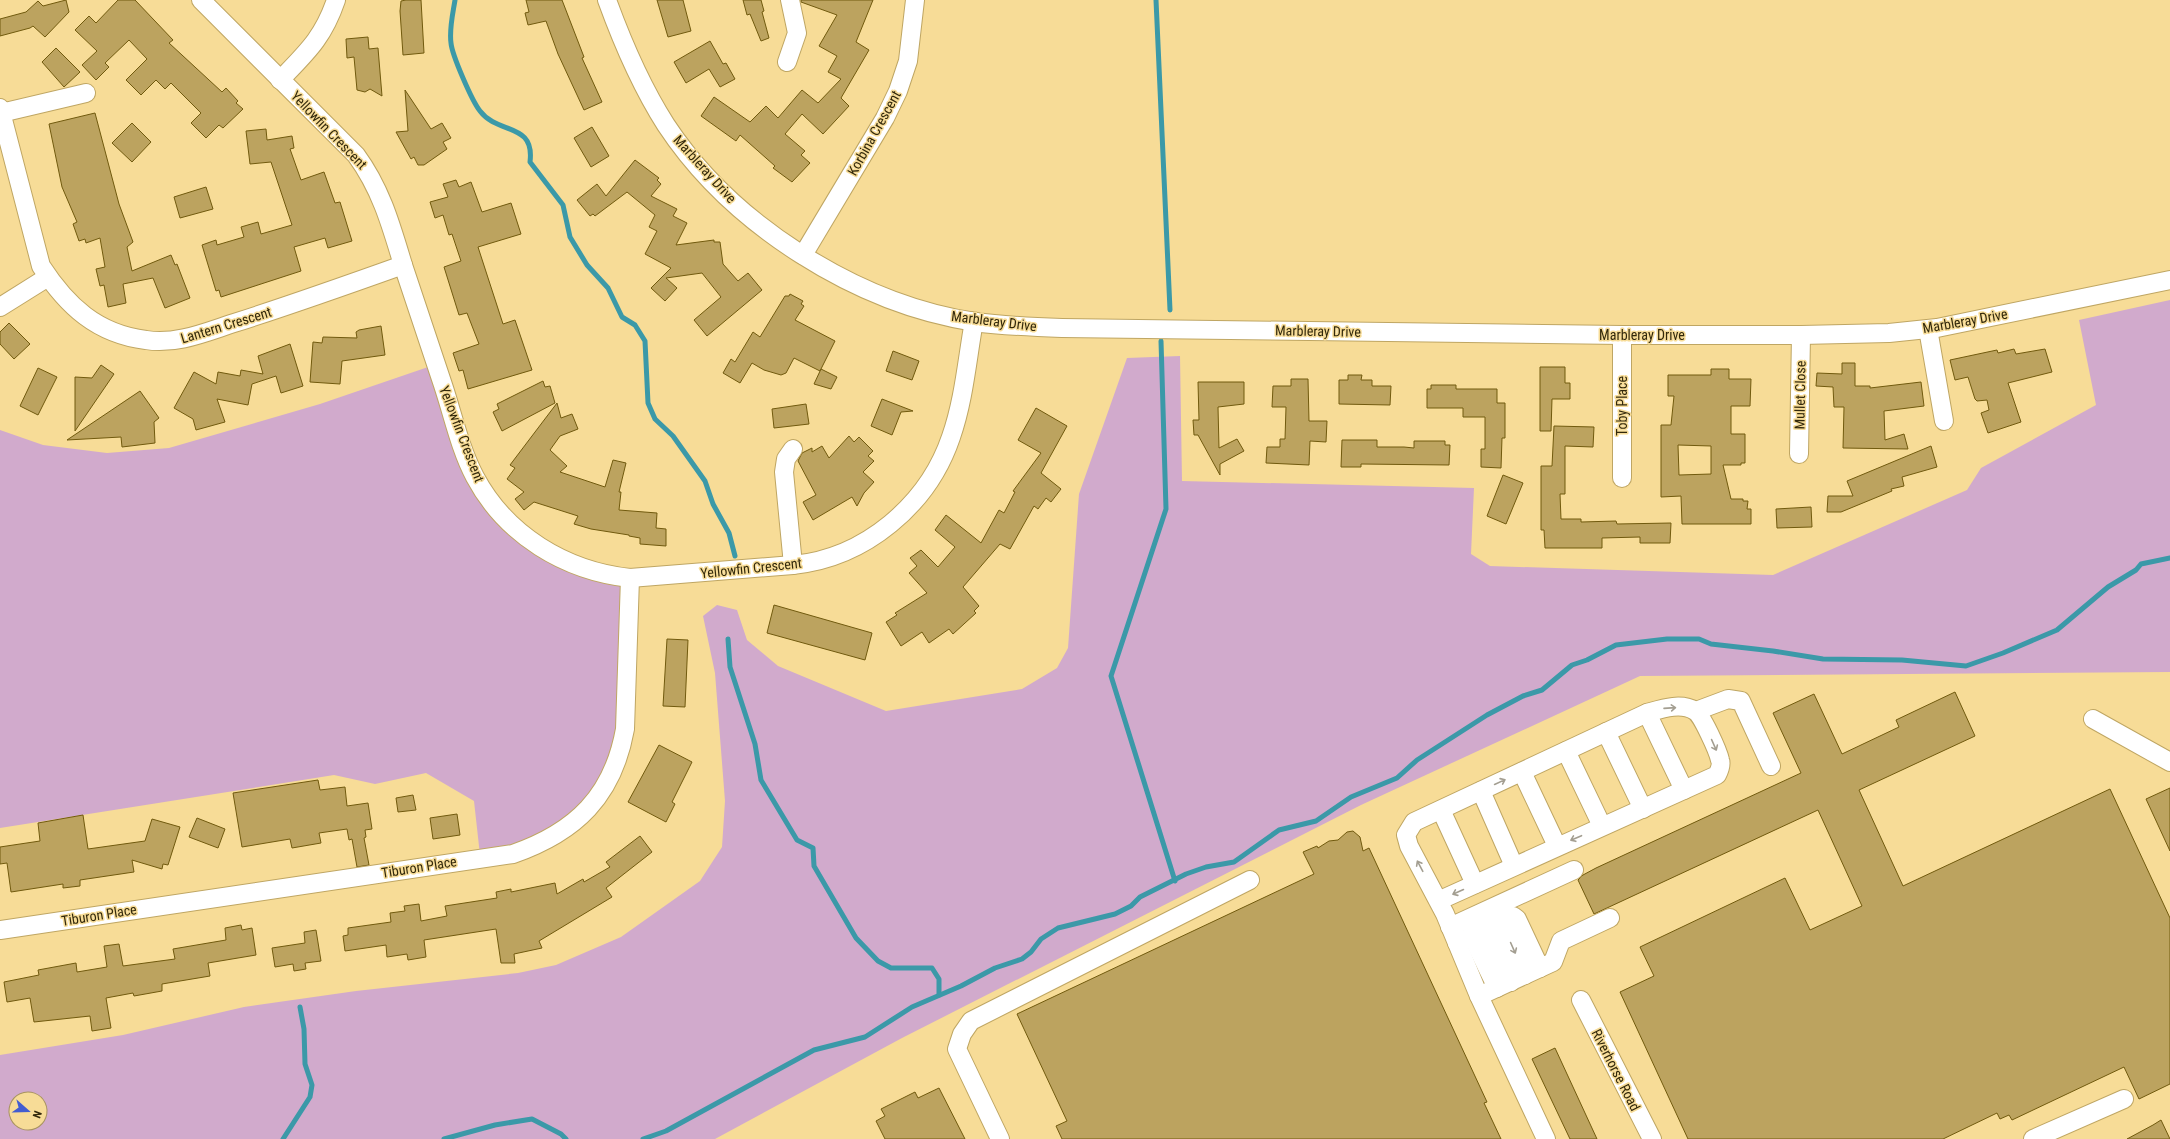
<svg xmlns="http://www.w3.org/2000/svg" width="2170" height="1139" viewBox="0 0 2170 1139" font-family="'Roboto Condensed',sans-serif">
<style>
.green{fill:#d1aacc;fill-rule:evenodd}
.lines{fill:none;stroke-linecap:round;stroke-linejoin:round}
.stream{stroke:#3b99a8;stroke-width:5}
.building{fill:#bca35f;stroke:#715a0e;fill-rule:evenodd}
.minor-casing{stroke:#bfa663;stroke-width:20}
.minor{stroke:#fff;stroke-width:18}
.oneway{stroke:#a39e91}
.labels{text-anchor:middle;stroke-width:3;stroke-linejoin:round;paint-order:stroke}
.street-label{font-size:14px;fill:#32280b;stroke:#f7dc97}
</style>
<rect width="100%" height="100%" fill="#f7dc97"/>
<g class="green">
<path d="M2170,300V672L1640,676L1361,805L902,1038L715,1139H0V1055L123,1035L244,1007L356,991L518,973L556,965L621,937L700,881L722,847L725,801L715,673L703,616L717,605L737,610L747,640L778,666L886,711L1022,689L1057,668L1068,648L1079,494L1127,358L1180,356L1182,481L1474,488L1471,554L1490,566L1773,575L1967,490L1981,468L2096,405L2079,320ZM16,1099H40V1123H16Z"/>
<polygon points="434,365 464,454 519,535 627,580 623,730 612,769 553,836 480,855 474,801 426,773 375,784 334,775 0,828 0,430 43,445 107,453 169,448 320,404"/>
</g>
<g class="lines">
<g class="stream">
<path d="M455,0C453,13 449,29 451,43C452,55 472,101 480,111C498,135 535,122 530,162L563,205L570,237L587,265L608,288L622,317L635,325L645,341L648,403L655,419L673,436L705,481L713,504L729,533L735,556"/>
<polyline points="1156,0 1170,310"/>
<polyline points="1161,341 1166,509 1111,676 1175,881"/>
<polyline points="728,639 730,667 755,744 761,780 797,840 813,848 814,866 856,938 878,961 891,968 932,968 939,979 939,995"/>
<polyline points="283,1139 310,1097 312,1085 305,1064 304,1029 300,1007"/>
<polyline points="444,1139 495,1125 532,1119 561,1134 566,1139"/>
<polyline points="643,1139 666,1131 814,1050 865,1037 912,1007 961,986 995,968 1022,959 1031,952 1041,939 1058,928 1115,914 1131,906 1140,897 1186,874 1206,867 1234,862 1279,830 1316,821 1351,797 1397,778 1417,760 1487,715 1523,696 1542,690 1572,665 1587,660 1616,645 1667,639 1699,639 1711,644 1773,651 1823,659 1902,660 1966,666 2003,653 2057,630 2108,587 2136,570 2141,564 2170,558"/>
</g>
</g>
<g class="building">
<polygon points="66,0 69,12 45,37 33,26 30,28 0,36 0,19 26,12 38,1 43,6"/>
<polygon points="118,0 135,0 173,40 169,43 222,92 226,88 238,101 236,103 243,109 223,128 219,125 206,138 191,123 201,113 171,83 165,89 156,80 141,95 126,80 147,59 129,40 105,63 109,67 96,80 82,65 97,51 75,30 89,16 96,23"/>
<polygon points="406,0 421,0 424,53 403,55 400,11 401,1"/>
<polygon points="526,0 562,0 584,57 582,58 602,102 584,110 558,54 546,21 528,25 525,13 529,12"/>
<polygon points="657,0 683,0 691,31 668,37"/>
<polygon points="743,0 761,0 764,11 762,12 769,38 761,41 750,14 747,15"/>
<polygon points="801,0 873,0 856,42 869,50 841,98 849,106 823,134 802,114 785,134 805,151 801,155 810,163 792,182 773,168 775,166 740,135 736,141 701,116 714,97 750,122 766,106 778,118 802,90 818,103 841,79 828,72 837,56 819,46 837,15 801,2"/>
<polygon points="368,37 369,49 378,48 382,96 370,89 365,92 357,90 354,57 347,58 346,39"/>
<polygon points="710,41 723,64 726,63 735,79 720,87 709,69 686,83 674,62"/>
<polygon points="56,48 80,72 64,87 42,62"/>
<polygon points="405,90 431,129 442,123 451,138 443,142 447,149 424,165 418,165 414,157 411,159 396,132 408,131"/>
<polygon points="95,113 119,204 133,242 127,247 132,271 171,255 175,265 177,264 190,298 165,308 153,278 123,284 126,303 108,307 104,285 100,286 96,269 105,267 100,238 86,243 85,239 79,241 73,224 77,222 62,187 49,124"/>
<polygon points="132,123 151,142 132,162 112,143"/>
<polygon points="592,127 609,156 591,167 574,138"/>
<polygon points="266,129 267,140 292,136 294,148 290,149 301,180 324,172 335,203 340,202 352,241 328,248 325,238 294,247 301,271 221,297 219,290 216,291 202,245 216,240 217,245 244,237 241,227 258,222 261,234 292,225 271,162 250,164 246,131"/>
<polygon points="635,160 659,178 657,180 661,184 651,196 677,209 673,216 687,223 676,245 714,240 714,242 720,242 723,264 738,281 748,273 762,290 707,336 694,320 721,297 702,273 666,278 677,288 665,301 651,288 671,268 645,254 657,231 649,227 655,215 627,192 595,216 593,214 590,216 577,200 597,184 606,196"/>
<polygon points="456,180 459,187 471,182 482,212 511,203 521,234 478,247 503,324 515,320 532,370 468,389 463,370 459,371 453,353 479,344 467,313 459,315 444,267 461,261 452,234 449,235 443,215 435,218 430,202 448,197 443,184"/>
<polygon points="206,187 213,209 180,218 174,197"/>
<polygon points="790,294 803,301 801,304 804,306 795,320 835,341 820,371 794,358 786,373 781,375 764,370 752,363 740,383 723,373 731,359 735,362 753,332 760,337 785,296 789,296"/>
<polygon points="9,323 30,344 14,359 0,344 0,332"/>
<polygon points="381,326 385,355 342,361 340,384 310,382 313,342 322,343 323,337 357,338 356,332 359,330"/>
<polygon points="290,344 303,386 281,393 276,376 252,384 248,405 217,399 225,422 196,430 193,419 174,408 194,372 216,384 218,372 240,376 241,370 263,374 258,356"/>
<polygon points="2014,349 2016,354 2045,349 2052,372 2008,383 2021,422 1988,433 1981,413 1989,410 1987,400 1977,401 1975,399 1968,377 1955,380 1950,360 1997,350 1998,353"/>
<polygon points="893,351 919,361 912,380 886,371"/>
<polygon points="1842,363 1855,363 1855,386 1870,386 1870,388 1921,382 1924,406 1884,411 1885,440 1904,434 1908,449 1843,448 1844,407 1834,407 1833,387 1816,386 1817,373 1842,374"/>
<polygon points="101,365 114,374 75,431 75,377 92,378"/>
<polygon points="1540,367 1565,367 1565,383 1570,383 1570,399 1552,399 1551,431 1540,431"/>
<polygon points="38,368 57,377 38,415 20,406"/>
<polygon points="821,369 837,377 831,389 814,384"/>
<path d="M1711,369H1729V379H1751L1750,406H1731V434H1745V463H1741V465H1723L1731,499H1743V501H1748L1747,509H1751V524H1682L1681,496L1661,497V425H1671L1674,396H1668V375H1711ZM1678,445L1711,446V474L1679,475Z"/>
<polygon points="1348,375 1362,375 1361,380 1372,380 1372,386 1391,386 1390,405 1339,404 1339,380 1348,380"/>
<polygon points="1291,379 1308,379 1309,421 1327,421 1326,442 1310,441 1309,465 1266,463 1267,447 1280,447 1280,439 1285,439 1286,407 1272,407 1273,386 1291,386"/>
<polygon points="543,381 545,387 550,386 555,403 502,431 493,412 499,409 497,404"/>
<polygon points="1198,382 1244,382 1244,404 1218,407 1219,448 1237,439 1244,451 1220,464 1220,475 1198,435 1194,435 1193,420 1199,420"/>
<polygon points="1431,385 1456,385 1456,389 1497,389 1497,403 1505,403 1505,438 1502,438 1501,468 1481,467 1481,449 1485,449 1485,417 1463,417 1463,408 1427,408 1427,389 1431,389"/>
<polygon points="140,391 159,418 154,422 155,443 122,447 121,437 67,440"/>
<polygon points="882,399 913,411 901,412 892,435 871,426"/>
<polygon points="557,403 561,418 572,414 578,429 560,436 550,450 567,466 560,472 605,487 613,460 626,463 619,492 621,492 619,510 657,513 656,528 666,529 666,546 640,544 640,538 629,536 629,535 591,529 574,524 578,516 534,502 524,510 515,499 524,492 507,479 515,468 510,465"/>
<polygon points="806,404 809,424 774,428 772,409"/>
<polygon points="1036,408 1067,426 1041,473 1061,489 1051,502 1046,498 1038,509 1034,506 1010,549 1000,544 963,587 979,606 974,611 976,613 953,634 949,629 929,643 922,632 901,646 886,622 897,615 895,613 927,593 909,573 917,566 910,558 921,550 938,567 955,547 935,530 946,515 981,543 999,510 1004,513 1015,492 1013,491 1041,453 1018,440"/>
<polygon points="1554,426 1594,427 1593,447 1565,446 1565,494 1560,494 1561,519 1581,519 1581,522 1616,521 1617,524 1671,523 1670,543 1640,543 1640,537 1602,538 1602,548 1545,548 1544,530 1541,530 1541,466 1552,466"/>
<polygon points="849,436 854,442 859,437 873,451 868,456 874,461 863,472 874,482 864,493 857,506 852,497 813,520 803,502 816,495 798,461 802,453 812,448 812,452 822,446 829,458"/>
<polygon points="1342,440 1377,440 1377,447 1404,447 1414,448 1414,441 1445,441 1445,445 1450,445 1449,465 1361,464 1361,467 1341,467"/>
<polygon points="1931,446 1937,467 1902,477 1904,486 1891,489 1892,491 1841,512 1827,512 1828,496 1853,496 1847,481"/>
<polygon points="1503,475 1523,483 1506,524 1487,516"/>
<polygon points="1811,507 1812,527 1777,528 1776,509"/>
<polygon points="774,605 872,633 865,660 767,633"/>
<polygon points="667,639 688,640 685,707 663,706"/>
<polygon points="1955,692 1975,736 1859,790 1903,886 2110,789 2170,918 2170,1084 2139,1099 2124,1067 2012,1120 2009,1115 2000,1119 1997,1113 1943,1139 1688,1139 1620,992 1654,976 1640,947 1785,878 1810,930 1862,906 1818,810 1594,914 1578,880 1583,875 1596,868 1801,773 1773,713 1814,694 1842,754 1899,727 1896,720"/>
<polygon points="659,745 692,762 672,802 675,804 666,822 628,802"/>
<polygon points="318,780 320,790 345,787 347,806 368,803 372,829 365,830 366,837 364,838 369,865 357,867 352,839 349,840 347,829 319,833 321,843 292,848 290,839 242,847 233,793"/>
<polygon points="2170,788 2170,851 2146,799"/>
<polygon points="413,795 416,810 398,812 396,798"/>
<polygon points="457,814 460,835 433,839 430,818"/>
<polygon points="83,815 88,849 145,841 152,819 180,827 168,865 163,864 162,869 132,860 134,872 80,880 80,886 63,888 63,884 11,892 7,863 0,864 0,847 40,841 38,823"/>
<polygon points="197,818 225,829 218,848 189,837"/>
<polygon points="1353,831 1360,837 1363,851 1369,848 1487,1102 1484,1103 1501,1139 1062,1139 1056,1126 1067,1121 1017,1014 1314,874 1303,852 1317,846 1318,848 1329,841 1338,840 1347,832"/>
<polygon points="640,836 652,852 606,888 612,897 539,941 542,948 514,954 515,963 501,963 496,929 424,940 426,957 408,960 407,954 387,957 386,945 345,951 343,936 348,935 348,928 391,922 390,913 405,911 404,906 419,904 421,921 447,916 445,906 497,898 496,892 511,889 511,892 555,883 557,894 583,879 584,882 610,867 606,862"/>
<polygon points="241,925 242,930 252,928 256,955 208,963 210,976 162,984 162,991 134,996 133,993 106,998 111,1028 92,1031 90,1016 34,1022 30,998 7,1002 4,982 39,975 38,970 76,963 77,972 107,967 104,946 119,944 123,966 175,959 173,949 226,940 225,928"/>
<polygon points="316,930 321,961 305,963 306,969 294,971 293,964 275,967 272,948 305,943 304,932"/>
<polygon points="1555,1048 1597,1139 1570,1139 1532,1059"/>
<polygon points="939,1088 965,1139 885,1139 876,1121 885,1116 881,1109 915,1092 918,1098"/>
<polygon points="2161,1120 2170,1139 2127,1139 2153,1125"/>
</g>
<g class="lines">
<defs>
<g id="minor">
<path d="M201,0L356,155C381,189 391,225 403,265C416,305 430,345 443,385C453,415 460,449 475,477C506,535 565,571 630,578L793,565C865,558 928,505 951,437C964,400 967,360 974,321"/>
<path d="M607,0C623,44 641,86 666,125C732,225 857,304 975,322C1004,326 1033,327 1062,328L1622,335H1801L1889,333L1937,328L2170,280"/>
<polyline points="787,62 797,33 790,0"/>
<path d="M280,80C307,52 323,38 336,0"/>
<path d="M0,108L41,266C67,306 97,334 146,340C176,345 206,332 234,323C291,305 347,285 403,265"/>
<polyline points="1,113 86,93"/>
<polyline points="803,255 885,118 898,91 908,61 915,0"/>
<polyline points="0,307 48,277"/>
<polyline points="1928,329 1944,421"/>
<polyline points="1799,454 1801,335"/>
<polyline points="1622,478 1622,335"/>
<polyline points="793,565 784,472 786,459 793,449"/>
<polyline points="1696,711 1728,699 1741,701 1771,766"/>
<polyline points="1647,713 1684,790"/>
<polyline points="2093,719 2170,762"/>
<polyline points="1606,732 1643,809"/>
<polyline points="1566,751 1602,826"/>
<polyline points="1522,772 1557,846"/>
<polyline points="1481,791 1514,866"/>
<polyline points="1441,810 1475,884"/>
<path d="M1438,901L1717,775C1719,771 1722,765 1720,760C1718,751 1702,715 1695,711C1681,702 1661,709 1647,713L1414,822L1406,835L1409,846L1445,914L1479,996L1546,1139"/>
<polyline points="1500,921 1525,975"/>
<polyline points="1450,927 1574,870"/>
<polyline points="1486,928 1511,982"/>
<path d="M0,930L513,854C576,832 613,796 625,729L630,578"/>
<polyline points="1472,936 1497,988"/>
<polyline points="1457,943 1513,916 1517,919 1540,968"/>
<polyline points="1479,996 1553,962 1561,941 1610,918"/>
<polyline points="1581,1000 1652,1139"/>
<polyline points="1000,1139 957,1049 962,1034 971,1021 1250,880"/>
<polyline points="2033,1139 2124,1099"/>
</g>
</defs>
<use href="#minor" class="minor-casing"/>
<use href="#minor" class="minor"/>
</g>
<defs><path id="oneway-shaft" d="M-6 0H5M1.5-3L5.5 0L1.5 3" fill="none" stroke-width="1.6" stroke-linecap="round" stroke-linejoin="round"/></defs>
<g class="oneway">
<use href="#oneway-shaft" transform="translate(1670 708) rotate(-4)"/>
<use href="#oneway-shaft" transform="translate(1714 745) rotate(66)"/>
<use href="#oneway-shaft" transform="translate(1500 782) rotate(-25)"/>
<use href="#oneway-shaft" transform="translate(1576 838) rotate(157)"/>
<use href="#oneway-shaft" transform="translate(1420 866) rotate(-118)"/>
<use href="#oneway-shaft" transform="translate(1458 892) rotate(156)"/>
<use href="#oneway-shaft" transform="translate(1513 948) rotate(66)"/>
</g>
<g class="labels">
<g class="street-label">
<text transform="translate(329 130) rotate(46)" y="5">Yellowfin Crescent</text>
<text transform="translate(874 133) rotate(-61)" y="5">Korbina Crescent</text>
<text transform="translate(705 169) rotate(48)" y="5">Marbleray Drive</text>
<text transform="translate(994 321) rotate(7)" y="5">Marbleray Drive</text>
<text transform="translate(1965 321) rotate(-10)" y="5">Marbleray Drive</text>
<text transform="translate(226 325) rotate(-17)" y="5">Lantern Crescent</text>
<text transform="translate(1318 331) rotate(1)" y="5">Marbleray Drive</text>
<text x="1642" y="340">Marbleray Drive</text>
<text transform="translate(1800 395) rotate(-89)" y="5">Mullet Close</text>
<text transform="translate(1622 406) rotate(-90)" y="5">Toby Place</text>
<text transform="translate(462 434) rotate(69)" y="5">Yellowfin Crescent</text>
<text transform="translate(751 568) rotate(-6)" y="5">Yellowfin Crescent</text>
<text transform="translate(419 867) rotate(-9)" y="5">Tiburon Place</text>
<text transform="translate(99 915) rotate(-9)" y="5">Tiburon Place</text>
<text transform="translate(1616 1070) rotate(63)" y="5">Riverhorse Road</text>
</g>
</g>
<g transform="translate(28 1111) rotate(110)"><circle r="19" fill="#f7dc97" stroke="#a8945f"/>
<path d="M0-3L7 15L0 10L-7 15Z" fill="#435dd0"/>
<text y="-6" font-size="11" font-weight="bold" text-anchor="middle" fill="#32280b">N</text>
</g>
</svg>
